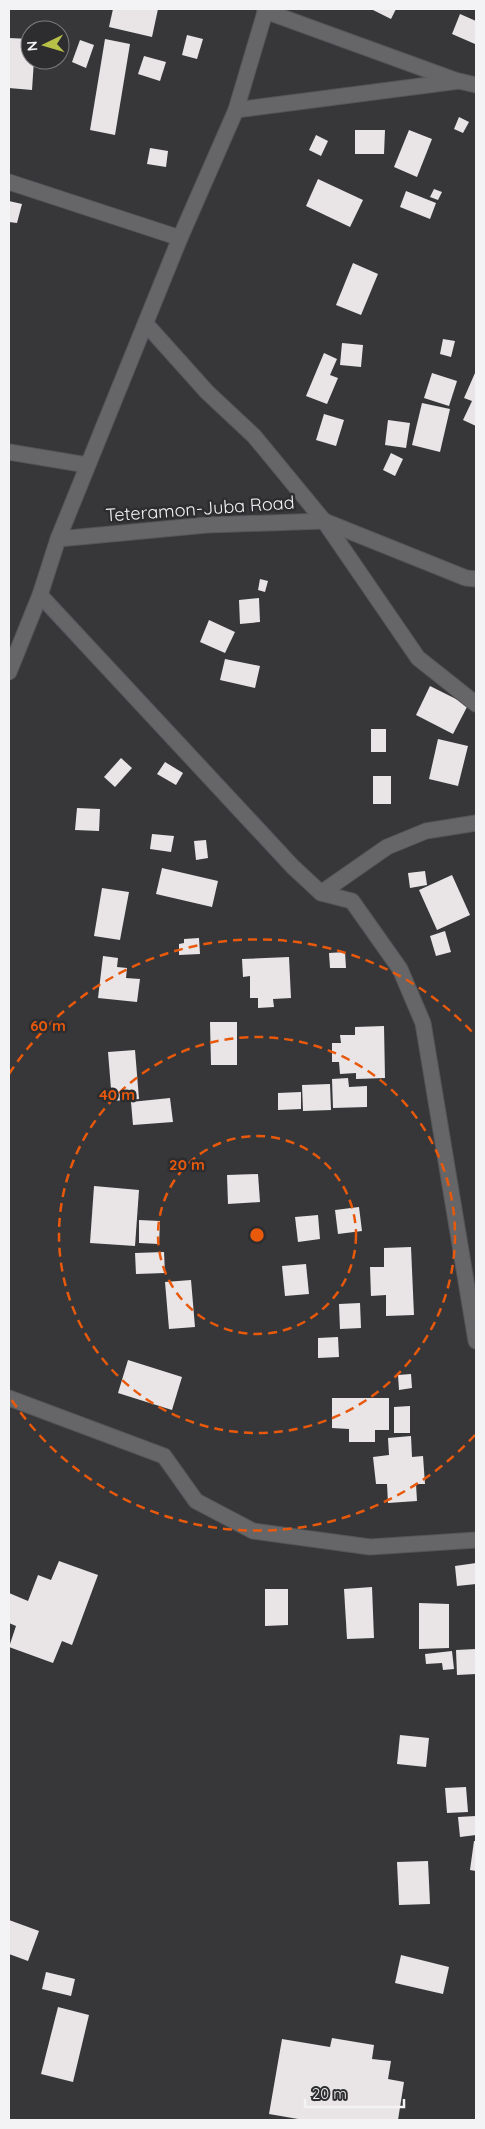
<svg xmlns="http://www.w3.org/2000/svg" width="485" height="2129" viewBox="0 0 485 2129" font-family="Quicksand,sans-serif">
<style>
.building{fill:#e9e5e6}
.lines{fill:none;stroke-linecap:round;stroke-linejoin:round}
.minor-casing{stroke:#555558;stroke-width:17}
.minor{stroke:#666669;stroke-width:15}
.ring{fill:none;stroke:#e8590c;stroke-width:2.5;stroke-dasharray:9 6}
.labels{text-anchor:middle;stroke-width:5;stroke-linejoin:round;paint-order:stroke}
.street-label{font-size:18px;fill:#f3f3f5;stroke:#2d2d30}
.centre{fill:#e8590c;stroke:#2d2d30;stroke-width:2.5}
.ring-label{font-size:15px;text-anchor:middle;font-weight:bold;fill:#e8590c;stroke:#2d2d30;stroke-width:5;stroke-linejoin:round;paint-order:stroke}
</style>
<rect width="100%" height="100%" fill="#37373a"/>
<g class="building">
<polygon points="113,9 158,9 152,37 109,27"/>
<polygon points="371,9 396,9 391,19"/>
<polygon points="460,14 476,21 475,44 452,34"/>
<polygon points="187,35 203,39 197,59 182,55"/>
<polygon points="9,38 30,39 30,60 34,60 32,90 9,88"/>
<polygon points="105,39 130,44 115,135 90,130"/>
<polygon points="80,40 94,45 86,68 72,62"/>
<polygon points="144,56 166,62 160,81 138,74"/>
<polygon points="459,117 469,122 463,133 454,129"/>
<polygon points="355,130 385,130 384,154 355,154"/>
<polygon points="409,130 432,139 417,177 394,167"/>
<polygon points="316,135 328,141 321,156 309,150"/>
<polygon points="150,148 168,151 166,167 147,164"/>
<polygon points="318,179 363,200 350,227 306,206"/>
<polygon points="434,189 442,192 438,200 430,197"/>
<polygon points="406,191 436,203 430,219 400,207"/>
<polygon points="9,201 22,204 17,223 9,222"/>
<polygon points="353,263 378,274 361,315 336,305"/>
<polygon points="443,339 455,341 451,357 440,354"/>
<polygon points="342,343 363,345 361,367 340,365"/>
<polygon points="324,353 337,359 330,375 338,378 327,404 306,396"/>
<polygon points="432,373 457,381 449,406 424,398"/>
<polygon points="475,373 476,374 476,426 463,420 472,401 464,398"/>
<polygon points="422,403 450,409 440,452 412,445"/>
<polygon points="324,414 344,420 336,446 316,440"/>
<polygon points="388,420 410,423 406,448 385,445"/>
<polygon points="391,453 403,459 395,476 383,470"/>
<polygon points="260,579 268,581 265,592 258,590"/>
<polygon points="259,598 260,622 240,624 239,600"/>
<polygon points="209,620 235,632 225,653 200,642"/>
<polygon points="225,659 260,666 255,688 220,680"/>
<polygon points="430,686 468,705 453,734 416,715"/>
<rect x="371" y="729" width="15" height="23"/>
<polygon points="438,739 468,746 458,786 429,779"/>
<polygon points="121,758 132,768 115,787 104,777"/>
<polygon points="165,762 183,773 176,785 157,774"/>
<rect x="373" y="776" width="18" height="28"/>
<polygon points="77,808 100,809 99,831 75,830"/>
<polygon points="152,834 174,836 171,852 150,849"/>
<polygon points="206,840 208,858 196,860 194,841"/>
<polygon points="162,868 218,881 212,907 156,894"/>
<polygon points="425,871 427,885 410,888 408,873"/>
<polygon points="452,875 470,915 437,930 419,890"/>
<polygon points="102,888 129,892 120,940 94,936"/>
<polygon points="445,931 451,952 436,956 430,936"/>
<polygon points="199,938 200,954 179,955 179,944 184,943 184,939"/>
<polygon points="345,952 346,968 330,968 329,953"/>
<polygon points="103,956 118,958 117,967 127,968 126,978 140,979 137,1002 98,998"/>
<polygon points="289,957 291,998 273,999 274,1007 258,1008 258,998 250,998 250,976 243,977 242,959"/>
<polygon points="210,1022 237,1022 237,1065 211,1065"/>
<polygon points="384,1026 385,1078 356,1079 356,1073 340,1074 339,1062 332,1062 332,1043 341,1043 340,1035 355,1035 355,1027"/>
<polygon points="135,1050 139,1099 112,1101 108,1052"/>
<polygon points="348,1078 349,1087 367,1086 367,1107 333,1108 332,1079"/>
<polygon points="330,1084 331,1110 303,1111 302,1085"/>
<polygon points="301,1092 301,1109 278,1110 278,1093"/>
<polygon points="170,1098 173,1122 133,1125 131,1102"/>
<polygon points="258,1174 260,1202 228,1204 227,1175"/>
<polygon points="94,1186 139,1190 135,1246 90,1243"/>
<polygon points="359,1207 362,1231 338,1234 335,1210"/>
<polygon points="318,1215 320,1239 298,1242 295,1217"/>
<polygon points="139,1220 160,1221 159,1244 139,1243"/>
<polygon points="411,1247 414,1315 386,1316 386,1295 371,1296 370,1267 384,1267 384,1248"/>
<polygon points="164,1252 165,1273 136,1274 135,1253"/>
<polygon points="306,1264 309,1294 285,1296 282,1266"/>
<polygon points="191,1280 195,1327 169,1329 165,1282"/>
<polygon points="360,1303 361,1328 340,1329 339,1304"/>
<polygon points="338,1337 339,1357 318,1358 318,1338"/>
<polygon points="128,1360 182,1377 172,1410 118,1393"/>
<polygon points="411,1374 412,1388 399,1390 398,1375"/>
<polygon points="332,1398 389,1398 389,1430 375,1430 375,1442 349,1442 349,1429 332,1428"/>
<polygon points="410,1406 410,1433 394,1433 394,1407"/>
<polygon points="411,1436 412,1457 423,1456 425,1484 416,1484 417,1501 388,1503 387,1484 376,1484 373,1457 389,1455 388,1438"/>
<polygon points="59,1561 98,1575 72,1645 62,1641 53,1663 9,1647 16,1626 9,1623 9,1593 28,1601 38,1575 51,1580"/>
<polygon points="476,1563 476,1584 457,1586 455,1566"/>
<polygon points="372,1587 374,1638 347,1639 344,1589"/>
<polygon points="265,1589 288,1589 288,1625 265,1626"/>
<polygon points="419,1603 449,1604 449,1648 419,1649"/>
<polygon points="476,1649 476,1674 457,1675 456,1650"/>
<polygon points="452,1651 454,1669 443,1670 442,1663 426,1664 425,1654"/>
<polygon points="400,1735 429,1738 426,1767 397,1764"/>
<polygon points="466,1787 468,1812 447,1813 445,1788"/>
<polygon points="476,1816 476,1835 460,1837 458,1817"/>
<polygon points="474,1841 476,1841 476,1871 470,1870"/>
<polygon points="428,1861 430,1904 399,1905 397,1862"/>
<polygon points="9,1920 39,1931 28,1961 9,1954"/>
<polygon points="401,1955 449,1967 443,1994 395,1983"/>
<polygon points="46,1972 75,1979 71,1996 42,1989"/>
<polygon points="58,2007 89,2015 73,2082 41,2074"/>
<polygon points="332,2038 374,2045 372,2059 391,2061 388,2079 404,2082 398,2120 304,2120 269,2114 282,2039 330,2047"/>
</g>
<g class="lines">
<defs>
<g id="minor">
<polyline points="265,11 455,80"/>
<polyline points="236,110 459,81 476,85"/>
<polyline points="9,182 180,238"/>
<polyline points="146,324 207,392 254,436 324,521 418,658 476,704"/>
<polyline points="9,452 87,465"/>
<polyline points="58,539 180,238 236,110 266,9"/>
<polyline points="40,595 293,867 321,893 352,901 400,969 423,1023 476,1341"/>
<polyline points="9,672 40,595 58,539 207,525 324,521 466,578 476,579"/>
<polyline points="321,893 387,847 426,831 476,823"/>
<polyline points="9,1398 164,1456 196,1501 253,1531 370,1547 476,1540"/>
</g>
</defs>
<use href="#minor" class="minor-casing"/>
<use href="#minor" class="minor"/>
</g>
<g class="ring">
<circle cx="257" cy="1235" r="99"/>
<circle cx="257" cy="1235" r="198"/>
<path d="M475 1435A296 296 0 0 1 9 1396M9 1074A296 296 0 0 1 475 1035"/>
</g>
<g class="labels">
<g class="street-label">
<text transform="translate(200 509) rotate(-4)" y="6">Teteramon-Juba Road</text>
</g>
</g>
<circle cx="257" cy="1235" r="8" class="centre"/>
<g class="ring-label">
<text x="48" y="1031">60 m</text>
<text x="117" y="1100">40 m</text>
<text x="187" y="1170">20 m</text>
</g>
<rect width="485" height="2129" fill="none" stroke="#f3f3f5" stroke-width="20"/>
<g transform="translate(45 45) rotate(265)"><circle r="24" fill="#2d2d30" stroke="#7c7c7f"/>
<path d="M0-4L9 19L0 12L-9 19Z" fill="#b8c147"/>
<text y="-8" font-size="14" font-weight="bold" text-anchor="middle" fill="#f3f3f5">N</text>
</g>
<path d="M305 2099v8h99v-8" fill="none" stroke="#f3f3f5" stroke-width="2.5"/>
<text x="312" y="2099" font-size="15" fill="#f3f3f5" stroke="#2d2d30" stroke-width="4" paint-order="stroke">20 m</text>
</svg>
